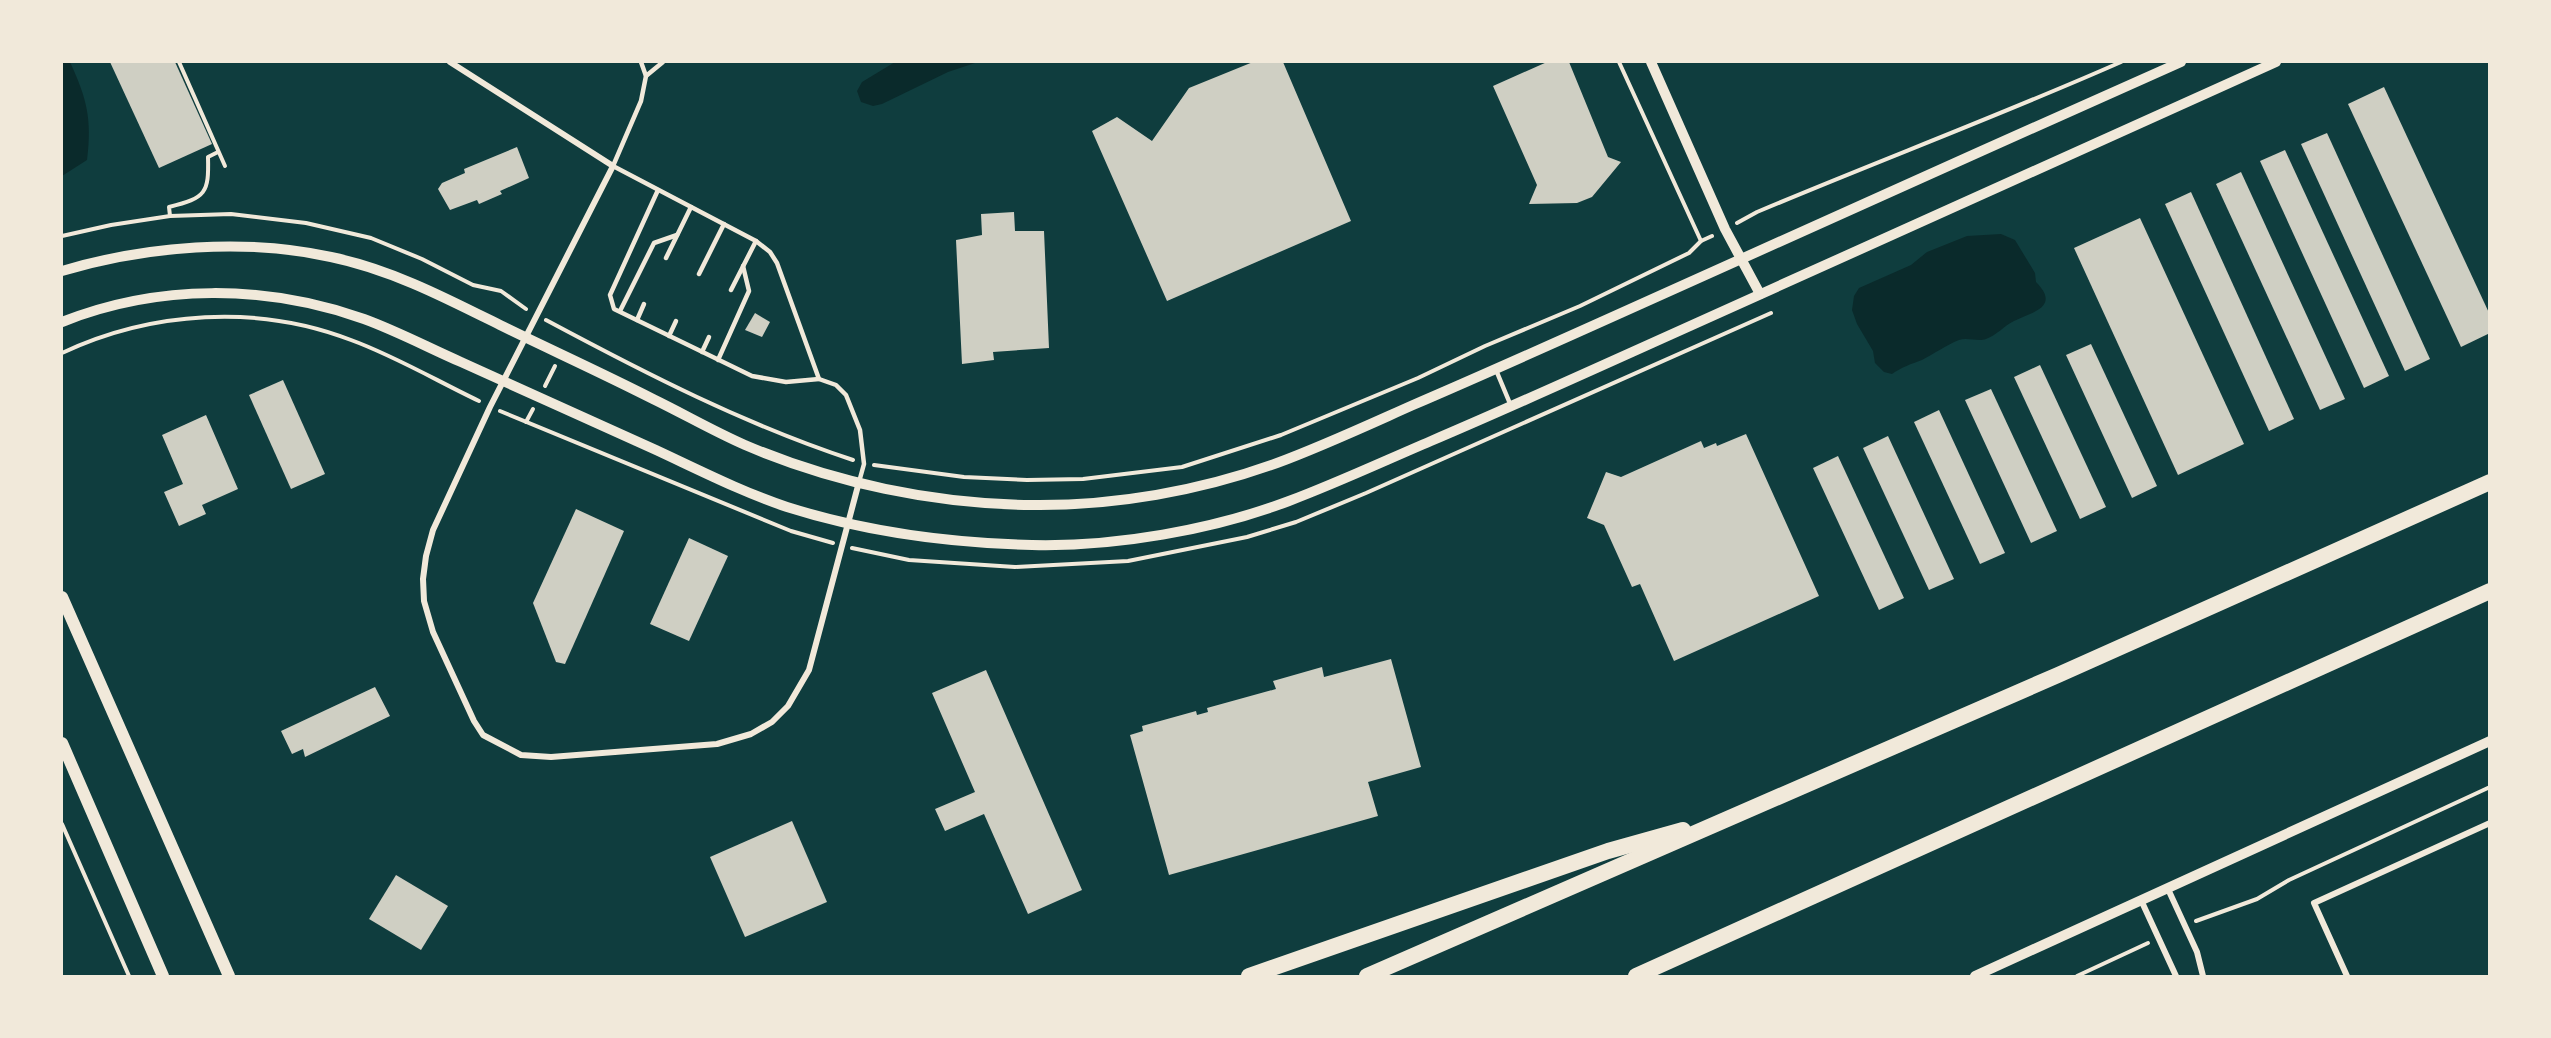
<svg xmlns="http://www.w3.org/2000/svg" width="2551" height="1038" viewBox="0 0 2551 1038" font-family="'Space Grotesk',sans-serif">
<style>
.water{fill:#0a2a2b}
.building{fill:#cfcfc3}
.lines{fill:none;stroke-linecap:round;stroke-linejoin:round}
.path{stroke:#f1e9da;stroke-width:4}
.service{stroke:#f1e9da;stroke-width:4.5}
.minor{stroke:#f1e9da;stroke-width:6}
.tertiary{stroke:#f1e9da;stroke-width:10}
.secondary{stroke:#f1e9da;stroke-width:12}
.motorway{stroke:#f1e9da;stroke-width:16}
</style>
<rect width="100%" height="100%" fill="#0f3d3e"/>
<g class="water">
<path d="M62,62H70C87,99 92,119 87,160L62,176Z"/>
<polygon points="895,62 978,62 948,72 882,104 873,106 861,102 857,91 862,82"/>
<path d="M2001,234L2015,240L2035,273L2036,282C2062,308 2029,313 2014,321C2004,326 1997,335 1986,339C1978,342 1967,337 1959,340C1946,345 1934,354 1922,360C1911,364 1902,367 1892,374L1884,372L1875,363L1873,351L1857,324L1852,310L1854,296L1859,288L1911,265L1927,252L1967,236Z"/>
</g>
<g class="building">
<polygon points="110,62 175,62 212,144 159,168"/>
<polygon points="1253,62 1283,62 1351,221 1167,301 1092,131 1117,117 1152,141 1189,88"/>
<polygon points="1547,62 1569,62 1608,157 1621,162 1592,197 1577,203 1529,204 1537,185 1493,86"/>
<polygon points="2384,87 2490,315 2490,333 2461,347 2348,104"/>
<polygon points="2327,133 2430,359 2405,371 2301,144"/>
<polygon points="517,147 529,178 500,191 502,194 479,204 477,200 450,210 438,189 442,183 465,173 464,169"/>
<polygon points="2285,150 2389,376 2364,388 2260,161"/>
<polygon points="2241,172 2345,399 2320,410 2216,184"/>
<polygon points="2191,192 2294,419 2269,431 2165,204"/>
<polygon points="1014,212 1015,231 1044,231 1049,348 993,352 994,360 962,364 956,240 982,235 981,214"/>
<polygon points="2140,218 2244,444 2178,475 2074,248"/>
<polygon points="755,313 770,322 762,337 745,330"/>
<polygon points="2091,344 2157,486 2132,498 2066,355"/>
<polygon points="2040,365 2106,507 2080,519 2014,377"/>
<polygon points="283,380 325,474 291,489 249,395"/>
<polygon points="1991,389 2057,531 2031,543 1965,400"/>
<polygon points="1939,410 2005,553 1980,564 1914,422"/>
<polygon points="206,415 238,489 202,505 206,514 179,526 164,492 183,484 162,435"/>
<polygon points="1746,434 1819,596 1674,661 1640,584 1632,587 1604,525 1587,518 1606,472 1621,477 1701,441 1704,448 1716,443 1717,446"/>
<polygon points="1888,436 1954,579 1929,590 1863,448"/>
<polygon points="1838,456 1904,598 1879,610 1813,468"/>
<polygon points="576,509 624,531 565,664 556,662 533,603"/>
<polygon points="689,538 728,556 689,641 650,624"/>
<polygon points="1391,659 1421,767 1368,782 1378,816 1169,875 1130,735 1143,731 1142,726 1196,711 1197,715 1208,712 1207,708 1276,689 1273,681 1322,667 1324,677"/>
<polygon points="986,670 1082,890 1028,914 984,814 945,831 935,809 975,792 932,693"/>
<polygon points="375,687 390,716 305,757 303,749 292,754 281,731"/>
<polygon points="792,821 827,902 745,937 710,857"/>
<polygon points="396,875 448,906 421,950 369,919"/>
</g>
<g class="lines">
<g class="path">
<polyline points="179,62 225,166"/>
<polyline points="1619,62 1701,241"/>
<path d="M170,216L169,207C206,198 209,193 208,157L218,152"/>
<path d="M1737,223L1757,212C1878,161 2001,115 2121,62"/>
<polyline points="62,236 111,225 170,216 231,214 306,223 371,238 422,259 473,285 501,291 526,309"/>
<path d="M546,320C645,373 746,425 853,460"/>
<path d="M62,353C151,311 258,304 351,340C395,356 437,381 479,401"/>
<polyline points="545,386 555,366"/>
<polyline points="500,411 791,531 833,543"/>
<polyline points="526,422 533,409"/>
<polyline points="874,465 964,477 1027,480 1083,479 1182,467 1281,435 1418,378 1485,346 1580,306 1689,253 1701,241 1712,236"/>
<polyline points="852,548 909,560 1015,567 1128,561 1247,537 1296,522 1366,493 1771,313"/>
<polyline points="62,824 129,976"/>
<polyline points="2196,921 2257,899 2289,880 2490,787"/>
<polyline points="2077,976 2148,943"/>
</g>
<g class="service">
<polyline points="641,62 646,76 641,101 613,166 756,241 770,252 777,263 819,379 836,385 846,395 860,430 864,464 859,482"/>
<polyline points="646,76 663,62"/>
<polyline points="658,190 610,295 614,309 752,376 786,382 819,379"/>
<polyline points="666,258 691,207"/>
<polyline points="699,274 724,224"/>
<polyline points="731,290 756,241"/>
<polyline points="620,311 654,243 677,235"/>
<polyline points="637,320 644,304"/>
<polyline points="669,336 676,321"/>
<polyline points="702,352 709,337"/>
<polyline points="718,360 749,291 743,266"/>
<polyline points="1496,370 1511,406"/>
</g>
<g class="minor">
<polyline points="450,62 613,166 490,407 433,530 426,556 423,579 424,601 433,632 474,721 483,735 521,755 551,757 717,744 751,734 772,722 788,706 809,670 859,482"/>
<polyline points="2168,889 2197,952 2203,976"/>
<polyline points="2141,900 2176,976"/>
<polyline points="2347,976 2314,903 2490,823"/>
</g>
<g class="tertiary">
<polyline points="1651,62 1725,229 1760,294"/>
<path d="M62,271C145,246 246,238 331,257C390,269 446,298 500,325C551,350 602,373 653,399C684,414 713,431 745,445C834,483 934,504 1032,505C1114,506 1200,491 1277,463C1323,446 1368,425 1413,405C1483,375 1552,344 1621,313C1808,229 1994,145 2181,62"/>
<path d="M62,322C157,284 266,284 364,319C397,331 429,348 461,362C526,391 591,421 656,450C699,470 742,492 787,507C866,532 950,543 1032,545C1115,547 1212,530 1289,501C1337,483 1384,461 1431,441C1511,407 1590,371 1670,335C1872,244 2074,153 2276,62"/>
<polyline points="1975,976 2490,741"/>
</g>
<g class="secondary">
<polyline points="62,597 229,976"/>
<polyline points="62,743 163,976"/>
</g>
<g class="motorway">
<polyline points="1249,976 1608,851 1683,830"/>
<polyline points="1367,976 2058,675 2490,482"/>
<polyline points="1636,976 2490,591"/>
</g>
</g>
<rect width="2551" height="1038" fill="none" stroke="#f1e9da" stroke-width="126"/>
</svg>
